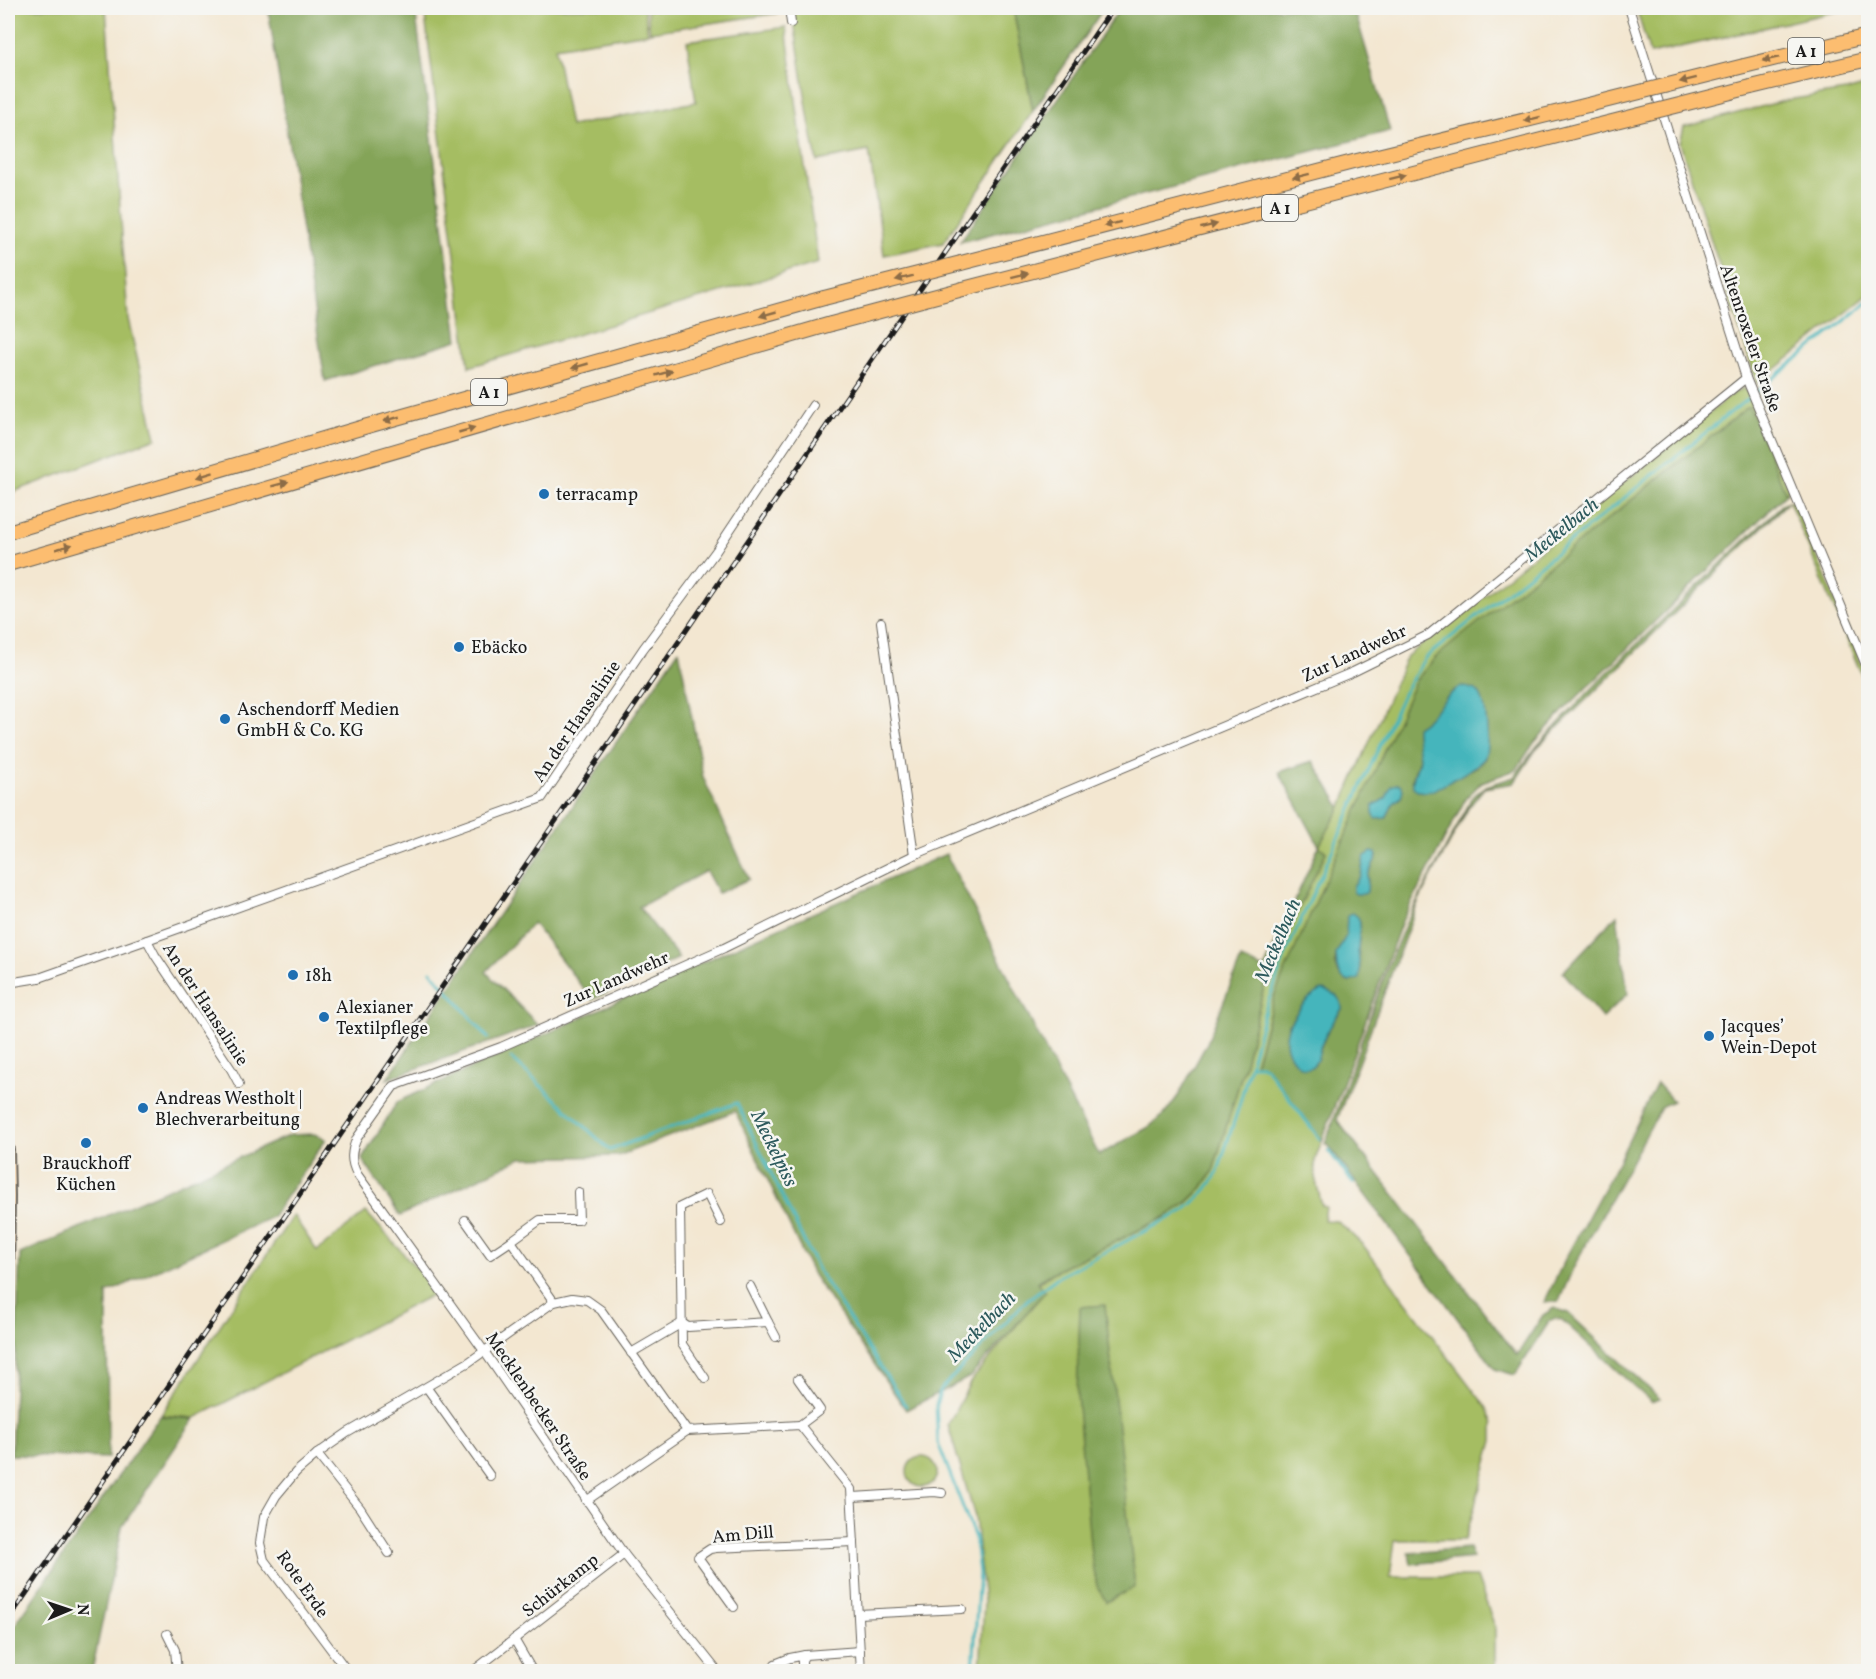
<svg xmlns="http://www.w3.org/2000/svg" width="1876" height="1679" viewBox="0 0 1876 1679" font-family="Vollkorn,serif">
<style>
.green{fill:#a5bd62;stroke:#606c3f;stroke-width:1.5}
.forest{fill:#84a458;stroke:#50603a;stroke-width:1.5;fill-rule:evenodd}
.water{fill:#45b5bc;stroke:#30686c;stroke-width:1.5}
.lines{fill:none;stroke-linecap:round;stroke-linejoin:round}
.stream{stroke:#45b5bc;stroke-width:3}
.street-casing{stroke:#67635b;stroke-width:10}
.secondary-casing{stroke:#67635b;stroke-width:14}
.highway-casing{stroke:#67635b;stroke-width:16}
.street{stroke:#fff;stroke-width:8}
.secondary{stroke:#fee5c5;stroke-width:10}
.highway{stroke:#fcbd6f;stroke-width:14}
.rail-casing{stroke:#1c1c1c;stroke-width:5}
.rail{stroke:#f6f6f2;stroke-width:3;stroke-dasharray:9;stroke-linecap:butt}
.highway-bridge-casing{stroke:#67635b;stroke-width:16;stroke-linecap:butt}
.highway-bridge{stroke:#fcbd6f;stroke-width:14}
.oneway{fill:#8c6c46}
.poi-dot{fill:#1f6fb2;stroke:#f6f6f2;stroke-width:2}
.labels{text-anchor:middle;stroke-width:5;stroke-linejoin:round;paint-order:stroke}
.shield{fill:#f6f6f2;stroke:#5d5d5c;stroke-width:1.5}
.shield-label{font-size:16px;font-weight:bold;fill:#1c1c1c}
.street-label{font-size:18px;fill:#1c1c1c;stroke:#f6f6f2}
.poi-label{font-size:18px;fill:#1c1c1c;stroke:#f6f6f2;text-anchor:start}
.water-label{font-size:20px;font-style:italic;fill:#2c595c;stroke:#f6f6f2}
</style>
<rect width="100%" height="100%" fill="#f6f6f2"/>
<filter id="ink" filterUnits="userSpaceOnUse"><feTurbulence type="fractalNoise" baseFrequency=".0167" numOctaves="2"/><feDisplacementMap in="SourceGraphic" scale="12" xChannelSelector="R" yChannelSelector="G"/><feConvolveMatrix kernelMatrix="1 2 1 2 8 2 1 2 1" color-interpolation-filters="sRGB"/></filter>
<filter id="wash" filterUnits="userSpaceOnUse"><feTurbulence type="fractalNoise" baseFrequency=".008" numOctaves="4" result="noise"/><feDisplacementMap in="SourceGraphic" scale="24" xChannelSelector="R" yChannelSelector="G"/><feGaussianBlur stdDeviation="1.35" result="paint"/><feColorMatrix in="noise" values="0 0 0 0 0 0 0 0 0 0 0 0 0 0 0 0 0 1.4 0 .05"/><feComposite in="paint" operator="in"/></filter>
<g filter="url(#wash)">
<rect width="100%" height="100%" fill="#f3e7d1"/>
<g class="green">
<polygon points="8,8 106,8 128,319 156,438 8,494"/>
<polygon points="424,8 644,8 648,33 555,47 570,126 696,102 687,41 786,27 818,263 469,367"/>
<polygon points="647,8 778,8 779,13 650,32"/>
<polygon points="792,8 1013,8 1033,111 943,243 884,255 869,151 817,161 809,121"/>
<polygon points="1636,8 1851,8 1650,54"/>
<polygon points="1868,85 1868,295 1757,384 1680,143 1684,127 1787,100 1846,91"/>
<polygon points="1743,388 1747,391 1789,489 1786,494 1749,407 1435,658 1335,859 1275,994 1255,1064 1261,1065 1267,1068 1322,1141 1315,1160 1315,1177 1322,1206 1326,1207 1324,1220 1337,1221 1363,1245 1487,1408 1493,1424 1493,1441 1465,1540 1395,1540 1390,1577 1477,1577 1495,1627 1495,1671 980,1671 984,1602 975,1517 948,1425 971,1381 1044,1292 1037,1283 1056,1271 1167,1216 1186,1204 1202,1188 1213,1171 1244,1067 1267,975 1326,852 1319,846 1341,807 1407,656 1452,622 1734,393"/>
<polygon points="1789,501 1794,501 1868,679 1868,690"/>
<polygon points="366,1212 438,1292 195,1418 161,1415 293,1215 317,1251"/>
<circle cx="922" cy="1472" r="15"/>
</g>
<g class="forest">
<polygon points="268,8 415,8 458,340 325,381"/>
<polygon points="1013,8 1104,8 1033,111"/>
<polygon points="1120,8 1354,8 1390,131 960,242"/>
<path d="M1749,406L1786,494L1566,708L1534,743L1516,770L1482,782L1466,798L1402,921L1322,1141L1267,1068L1261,1065H1255L1275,994L1335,859L1416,680L1435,658L1459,638ZM1454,690L1485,758L1478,766L1430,791H1418L1412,780L1419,759L1417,727L1428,720ZM1401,797L1393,804L1386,818L1373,806L1386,798ZM1377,856L1368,875L1367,892L1361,875L1364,857ZM1360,922L1358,950L1360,971L1349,982C1319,967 1345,937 1360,922ZM1322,991L1342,1009C1329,1026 1321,1043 1315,1064L1288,1026C1298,1011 1305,998 1322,991Z"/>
<polygon points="1789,501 1537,748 1514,783 1484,788 1469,807 1418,902 1337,1120 1517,1355 1543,1315 1554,1308 1568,1313 1660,1399 1651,1402 1562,1320 1555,1318 1549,1322 1515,1375 1495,1369 1328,1145 1325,1144 1388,966 1406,923 1472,798 1480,790 1486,786 1514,777 1537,746 1606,674 1784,503"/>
<polygon points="679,650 703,777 749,879 718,893 706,871 639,907 679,958 592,1000 533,923 486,972 538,1025 387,1079"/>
<polygon points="1313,761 1341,807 1319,846 1326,852 1267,975 1244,1067 1213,1171 1202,1188 1185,1204 1167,1216 1056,1271 1037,1282 1045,1292 970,1377 906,1410 813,1275 735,1111 618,1156 521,1158 400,1216 362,1159 397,1102 718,955 946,854 1099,1155 1147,1128 1164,1115 1178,1096 1207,1043 1241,959 1264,969 1319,846 1279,772"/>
<polygon points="1617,915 1628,994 1602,1018 1563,972"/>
<polygon points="1657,1083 1673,1101 1662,1106 1574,1266 1559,1301 1544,1303 1566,1257 1618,1162"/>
<polygon points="314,1134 326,1139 272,1217 107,1293 108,1458 11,1455 20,1254 290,1135"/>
<polygon points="1105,1305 1135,1587 1106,1602 1097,1586 1091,1555 1077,1395 1080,1307"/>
<polygon points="160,1416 194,1419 122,1527 92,1671 8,1671 8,1635"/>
<polygon points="1469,1548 1473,1558 1411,1564 1409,1553"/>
</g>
<g class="water">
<path d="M1462,686C1466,688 1472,688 1476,690C1488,698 1489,744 1485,757C1483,764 1438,789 1430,791C1424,793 1418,791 1413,787C1411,776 1419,768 1419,757C1418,746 1415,739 1416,727C1436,716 1444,694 1462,686Z"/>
<polygon points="1396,784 1400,784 1403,789 1401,797 1393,804 1386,818 1376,819 1373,814 1373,806 1386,798 1391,786"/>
<polygon points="1371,852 1376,853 1377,856 1368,875 1367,892 1364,894 1356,894 1353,892 1353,886 1361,875 1364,857"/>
<polygon points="1353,913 1358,917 1360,922 1358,950 1360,971 1359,979 1349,982 1342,978 1337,968 1336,954 1346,936 1347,915"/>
<path d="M1322,990C1333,991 1342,998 1342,1009C1333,1021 1327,1032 1321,1045C1319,1051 1319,1059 1315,1063C1306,1077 1291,1060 1288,1050C1285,1044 1286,1034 1288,1027C1290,1022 1295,1016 1298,1011C1305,1001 1311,996 1322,990Z"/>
</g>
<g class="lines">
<g class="stream">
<polyline points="431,971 488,1038"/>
<polyline points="511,1058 610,1150 737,1103 819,1272 906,1406"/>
<polyline points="1250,1065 1261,1065 1266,1068 1320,1139"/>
<polyline points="1329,1151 1353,1183"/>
<polyline points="973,1672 979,1573 975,1538 938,1443 936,1405 941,1389 1027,1300 1058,1277 1185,1210 1204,1193 1217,1174 1239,1106 1265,1010 1287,951 1403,694 1425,658 1868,302"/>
</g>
</g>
</g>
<g filter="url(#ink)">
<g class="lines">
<defs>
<g id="street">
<polyline points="789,8 791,23"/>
<polyline points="1629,8 1746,378 1868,670"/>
<polyline points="881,622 914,855"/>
<polyline points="147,940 542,798 643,649 716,551 813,405"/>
<polyline points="8,983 39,978 147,940 155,955 231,1069 239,1084"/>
<polyline points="465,1220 490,1255 511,1241 554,1302"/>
<polyline points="511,1241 540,1220 579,1220 578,1192"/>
<polyline points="768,1322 776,1337"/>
<polyline points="631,1353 682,1323 688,1327 768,1322 750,1286"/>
<polyline points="705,1378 682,1344 680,1207 707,1194 721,1222"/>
<polyline points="798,1379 820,1410 800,1425"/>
<polyline points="427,1388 490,1476"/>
<polyline points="687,1431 800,1425 851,1489 861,1672"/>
<polyline points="317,1454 360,1508 389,1553"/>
<polyline points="853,1497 934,1492 942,1493"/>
<polyline points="734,1607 698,1557 710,1549 716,1548 854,1542"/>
<polyline points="858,1614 962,1609"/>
<polyline points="167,1634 175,1650 177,1672"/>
<polyline points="514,1639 533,1672"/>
<polyline points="775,1664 790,1658 805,1655"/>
<polyline points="348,1672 264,1560 260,1543 264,1517 276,1496 296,1472 317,1454 347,1433 469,1362 554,1302 572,1298 587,1300 601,1310 687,1431 586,1501"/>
<polyline points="472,1672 624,1554"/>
<path d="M718,1672L624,1554L484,1351L357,1174C350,1161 351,1151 357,1138L394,1086L501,1047L724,948L914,855L1353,672L1428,635L1746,378"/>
<polyline points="802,1672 802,1660 805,1655 860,1651"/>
</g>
<polyline id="secondary" points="8,1149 9,1196 8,1284"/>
<g id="highway">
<polyline points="1744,66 1868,36"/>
<polyline points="1751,87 1868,59"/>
<polyline points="961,263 1357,161 1588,105"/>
<polyline points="963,289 1596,126"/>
<polyline points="8,532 364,427 824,298"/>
<polyline points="8,564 831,324"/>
</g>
</defs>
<use href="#street" class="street-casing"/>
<use href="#secondary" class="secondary-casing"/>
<use href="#highway" class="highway-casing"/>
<use href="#street" class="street"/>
<use href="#secondary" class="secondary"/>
<use href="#highway" class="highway"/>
<defs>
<polyline id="rail" points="8,1620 1113,8"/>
</defs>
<use href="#rail" class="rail-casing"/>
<use href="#rail" class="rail"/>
<defs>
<g id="highway-bridge">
<polyline points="1588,105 1744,66"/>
<polyline points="1596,126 1751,87"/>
<polyline points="824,298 961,263"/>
<polyline points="831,324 963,289"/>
</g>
</defs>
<use href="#highway-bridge" class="highway-bridge-casing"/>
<use href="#highway-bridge" class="highway-bridge"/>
</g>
<defs><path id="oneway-solid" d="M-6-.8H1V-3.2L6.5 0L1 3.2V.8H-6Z" transform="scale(1.5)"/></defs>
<g class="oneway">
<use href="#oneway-solid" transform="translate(1771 59) rotate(167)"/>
<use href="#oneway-solid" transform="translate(1688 80) rotate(166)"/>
<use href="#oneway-solid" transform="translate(1532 119) rotate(166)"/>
<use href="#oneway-solid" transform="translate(1301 176) rotate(166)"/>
<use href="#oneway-solid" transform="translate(1398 177) rotate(-14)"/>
<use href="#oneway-solid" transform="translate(1112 224) rotate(166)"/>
<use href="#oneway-solid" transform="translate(1209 226) rotate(-14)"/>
<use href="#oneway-solid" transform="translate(1020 275) rotate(-14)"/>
<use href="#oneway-solid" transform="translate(904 278) rotate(166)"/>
<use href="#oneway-solid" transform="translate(768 314) rotate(164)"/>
<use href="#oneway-solid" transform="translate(580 366) rotate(164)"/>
<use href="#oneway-solid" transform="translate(664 373) rotate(-16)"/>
<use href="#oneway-solid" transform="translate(392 419) rotate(164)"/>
<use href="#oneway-solid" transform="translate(467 430) rotate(-16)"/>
<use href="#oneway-solid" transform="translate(205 475) rotate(163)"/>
<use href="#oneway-solid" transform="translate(280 484) rotate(-16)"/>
<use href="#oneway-solid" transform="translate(64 547) rotate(-16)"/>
</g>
</g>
<g class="poi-dot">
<circle cx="544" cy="494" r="6"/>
<circle cx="459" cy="647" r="6"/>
<circle cx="225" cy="719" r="6"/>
<circle cx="293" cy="975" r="6"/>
<circle cx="324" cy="1017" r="6"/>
<circle cx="1709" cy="1036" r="6"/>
<circle cx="143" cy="1108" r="6"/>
<circle cx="86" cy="1143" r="6"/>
</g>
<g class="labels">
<g class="shield">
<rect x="1788" y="38" width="36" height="26" rx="4.5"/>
<rect x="1262" y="195" width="36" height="26" rx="4.5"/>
<rect x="471" y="379" width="36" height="26" rx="4.5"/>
</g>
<g class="shield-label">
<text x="1806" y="57">A 1</text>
<text x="1280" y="214">A 1</text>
<text x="489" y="398">A 1</text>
</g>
<g class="street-label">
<text transform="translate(1751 338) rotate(71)" y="6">Altenroxeler Straße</text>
<text transform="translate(1354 653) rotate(-25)" y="6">Zur Landwehr</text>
<text transform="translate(576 721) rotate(-56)" y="6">An der Hansalinie</text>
<text transform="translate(616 979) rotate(-24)" y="6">Zur Landwehr</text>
<text transform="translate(206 1004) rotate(57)" y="6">An der Hansalinie</text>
<text transform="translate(539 1406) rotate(56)" y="6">Mecklenbecker Straße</text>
<text transform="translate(743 1534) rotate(-5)" y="6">Am Dill</text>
<text transform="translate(303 1584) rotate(55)" y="6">Rote Erde</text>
<text transform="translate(560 1585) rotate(-38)" y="6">Schürkamp</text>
</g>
<g class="poi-label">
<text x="556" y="500">terracamp</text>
<text x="471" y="653">Ebäcko</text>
<text x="237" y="715">Aschendorff Medien<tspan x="237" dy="21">GmbH &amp; Co. KG</tspan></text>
<text x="305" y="981">18h</text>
<text x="336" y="1013">Alexianer<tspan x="336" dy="21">Textilpflege</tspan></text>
<text x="1721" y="1032">Jacques’<tspan x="1721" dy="21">Wein-Depot</tspan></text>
<text x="155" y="1104">Andreas Westholt |<tspan x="155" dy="21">Blechverarbeitung</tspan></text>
<text x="86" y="1169" text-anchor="middle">Brauckhoff<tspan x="86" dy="21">Küchen</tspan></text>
</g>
<g class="water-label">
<text transform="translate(1561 529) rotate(-39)" y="7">Meckelbach</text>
<text transform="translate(1277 940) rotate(-67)" y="7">Meckelbach</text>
<text transform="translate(775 1148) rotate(64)" y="7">Meckelpiss</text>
<text transform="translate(981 1326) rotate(-46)" y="7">Meckelbach</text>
</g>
</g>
<rect width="1876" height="1679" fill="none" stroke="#f6f6f2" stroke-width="30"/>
<g transform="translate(69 1610) rotate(88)" stroke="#f6f6f2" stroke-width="4.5" paint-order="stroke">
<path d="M0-4.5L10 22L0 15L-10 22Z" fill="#1c1c1c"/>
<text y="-9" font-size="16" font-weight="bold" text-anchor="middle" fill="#1c1c1c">N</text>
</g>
</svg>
